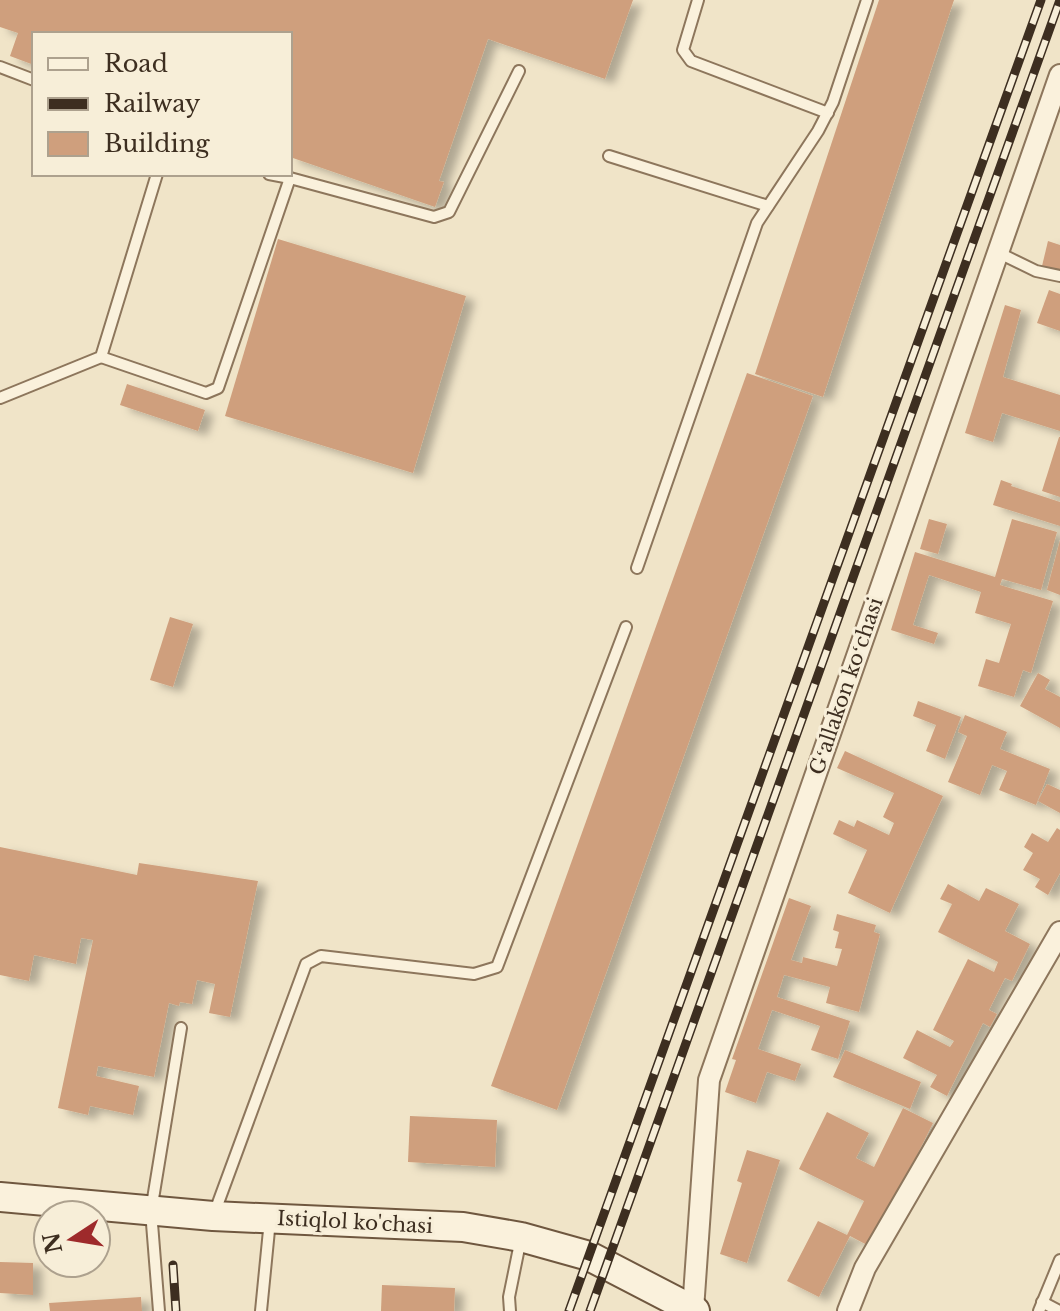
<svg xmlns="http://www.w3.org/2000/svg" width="1060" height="1311" viewBox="0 0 1060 1311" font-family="'Libre Baskerville',serif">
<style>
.building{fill:#cf9f7d;filter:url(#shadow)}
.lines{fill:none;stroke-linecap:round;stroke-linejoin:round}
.lane-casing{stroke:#8d765c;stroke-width:14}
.street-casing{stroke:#8d765c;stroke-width:24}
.secondary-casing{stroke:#6f573f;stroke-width:32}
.lane{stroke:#faf1dc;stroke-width:10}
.street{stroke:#faf1dc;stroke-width:20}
.secondary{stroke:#faf1dc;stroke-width:28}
.rail-casing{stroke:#3d2e20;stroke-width:9}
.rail{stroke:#f7eed8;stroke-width:6;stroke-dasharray:18;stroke-linecap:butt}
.labels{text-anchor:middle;stroke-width:6;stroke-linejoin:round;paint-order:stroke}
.street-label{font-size:20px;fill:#3d2e20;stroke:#f7eed8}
</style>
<defs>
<filter id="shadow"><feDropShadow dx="9" dy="5" stdDeviation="4" flood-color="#0004"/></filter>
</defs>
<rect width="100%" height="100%" fill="#f0e4c8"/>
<g class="building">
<polygon points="0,0 633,0 605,79 488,39 439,181 444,182 435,207 290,157 290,34 34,34 34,65 10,56 18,33 0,27"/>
<polygon points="879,0 954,0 823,397 755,374"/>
<polygon points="278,239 466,296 413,473 225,416"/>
<polygon points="1048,241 1060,245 1060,271 1042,266"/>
<polygon points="1049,290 1060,294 1060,331 1037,323"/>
<polygon points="1005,305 1021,310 1003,377 1060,395 1060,431 1002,413 993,442 965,433"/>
<polygon points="747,373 813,396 557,1110 491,1086"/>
<polygon points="127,384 205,410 198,431 120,405"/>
<polygon points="1059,437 1060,437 1060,497 1042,491"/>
<polygon points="1001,480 1012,484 1011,486 1060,502 1060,526 993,505"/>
<polygon points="929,519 947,524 938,554 920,549"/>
<polygon points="1012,519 1057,532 1041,590 1002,579 1000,585 1053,601 1031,673 1023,670 1014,697 978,686 986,659 999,663 1011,624 975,613 981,592 929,575 913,625 938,633 934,644 891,630 915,552 995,577"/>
<polygon points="1060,540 1060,595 1047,590"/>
<polygon points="170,617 193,624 173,687 150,680"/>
<polygon points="1038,673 1050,680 1045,689 1060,697 1060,728 1020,706"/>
<polygon points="918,701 961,717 945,759 926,751 936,725 913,716"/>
<polygon points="965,715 1007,732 1000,749 1050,769 1036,805 999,790 1007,771 992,765 980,795 948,782 967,736 958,732"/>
<polygon points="845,751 943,796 890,913 848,893 867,850 833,834 839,820 854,827 857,820 889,835 894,823 883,817 894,793 837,768"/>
<polygon points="1047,784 1060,790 1060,813 1038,801"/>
<polygon points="1057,828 1060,830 1060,873 1048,895 1035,887 1040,879 1023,870 1033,853 1024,847 1032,833 1048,842"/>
<polygon points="0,847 137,875 139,863 258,881 230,1017 209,1013 215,984 197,980 192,1004 180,1002 179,1006 169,1003 154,1077 98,1066 96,1076 139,1086 133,1115 90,1106 88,1115 58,1108 93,940 81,938 76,964 34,955 29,981 0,975"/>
<polygon points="948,884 979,901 986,888 1019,904 1005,931 1030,944 1012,981 1005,978 989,1010 997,1014 990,1027 983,1023 947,1096 930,1087 937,1075 903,1058 917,1030 950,1047 954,1041 933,1030 968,959 994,972 998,962 938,932 952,904 940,899"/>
<polygon points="789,898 811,906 791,960 802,963 803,957 837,966 842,949 835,948 839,932 833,930 837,914 876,925 874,932 880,934 859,1012 826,1003 830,987 784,975 777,997 850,1021 838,1059 811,1050 820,1026 772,1010 758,1049 801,1064 795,1081 767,1072 756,1103 725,1092 736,1060 732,1059"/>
<polygon points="845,1050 921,1082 910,1109 833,1077"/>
<polygon points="903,1108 933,1123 871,1247 850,1236 819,1297 787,1281 818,1221 847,1235 864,1201 799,1169 827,1112 869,1133 856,1158 874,1167"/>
<polygon points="410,1116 497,1120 495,1167 408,1162"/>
<polygon points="747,1150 780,1160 747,1263 720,1254 742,1183 737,1181"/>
<polygon points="0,1262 33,1263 33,1295 0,1293"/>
<polygon points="382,1285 455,1288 454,1311 381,1311"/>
<polygon points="141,1297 142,1311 50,1311 49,1303"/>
</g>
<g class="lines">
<defs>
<g id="lane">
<polyline points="698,0 683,50 691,61 828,113"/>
<polyline points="0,67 34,80"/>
<polyline points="609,156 768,206"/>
<polyline points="269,174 290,178"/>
<polyline points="997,252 1036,271 1060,276"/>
<polyline points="101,357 206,393 218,388 290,178 434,217 449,212 519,71"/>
<polyline points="0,398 101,357 157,174"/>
<polyline points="637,568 757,223 818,131 833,102 867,0"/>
<polyline points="214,1214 306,964 321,956 474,974 497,967 626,627"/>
<polyline points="1042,1302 1059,1311"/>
<polyline points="159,1311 151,1211 181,1028"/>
<polyline points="261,1311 270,1220"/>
<polyline points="510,1311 509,1297 521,1238"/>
<polyline points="1039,1311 1060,1260"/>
</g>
<g id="street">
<polyline points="693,1310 709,1080 1060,75"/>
<polyline points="848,1311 865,1268 1060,932"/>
</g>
<polyline id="secondary" points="0,1197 213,1216 463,1227 521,1237 589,1256 695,1311"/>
</defs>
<use href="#lane" class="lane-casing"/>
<use href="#street" class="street-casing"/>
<use href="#secondary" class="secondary-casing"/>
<use href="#lane" class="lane"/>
<use href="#street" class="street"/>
<use href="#secondary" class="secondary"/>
<defs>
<g id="rail">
<polyline points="173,1265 176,1311"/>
<polyline points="569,1311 1041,0"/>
<polyline points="590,1311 1060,0"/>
</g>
</defs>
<use href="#rail" class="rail-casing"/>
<use href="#rail" class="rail"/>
</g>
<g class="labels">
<g class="street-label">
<text transform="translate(846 686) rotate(-71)" y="7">Gʻallakon koʻchasi</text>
<text transform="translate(355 1222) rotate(3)" y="7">Istiqlol ko'chasi</text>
</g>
</g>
<rect x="32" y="32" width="260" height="144" fill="#f7eed8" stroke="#ada18e" stroke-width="2"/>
<rect x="48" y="58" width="40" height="12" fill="#faf1dc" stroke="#ada18e" stroke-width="2"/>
<text x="104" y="72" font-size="24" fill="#3d2e20">Road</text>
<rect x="48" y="98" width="40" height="12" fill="#3d2e20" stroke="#ada18e" stroke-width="2"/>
<text x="104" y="112" font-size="24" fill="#3d2e20">Railway</text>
<rect x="48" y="132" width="40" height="24" fill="#cf9f7d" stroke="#ada18e" stroke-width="2"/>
<text x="104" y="152" font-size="24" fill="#3d2e20">Building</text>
<g transform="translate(72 1239) rotate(258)"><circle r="38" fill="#f7eed8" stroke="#ada18e" stroke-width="2"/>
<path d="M0-6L14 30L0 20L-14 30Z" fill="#9e2a2b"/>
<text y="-12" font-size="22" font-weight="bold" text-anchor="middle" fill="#3d2e20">N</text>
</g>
</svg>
